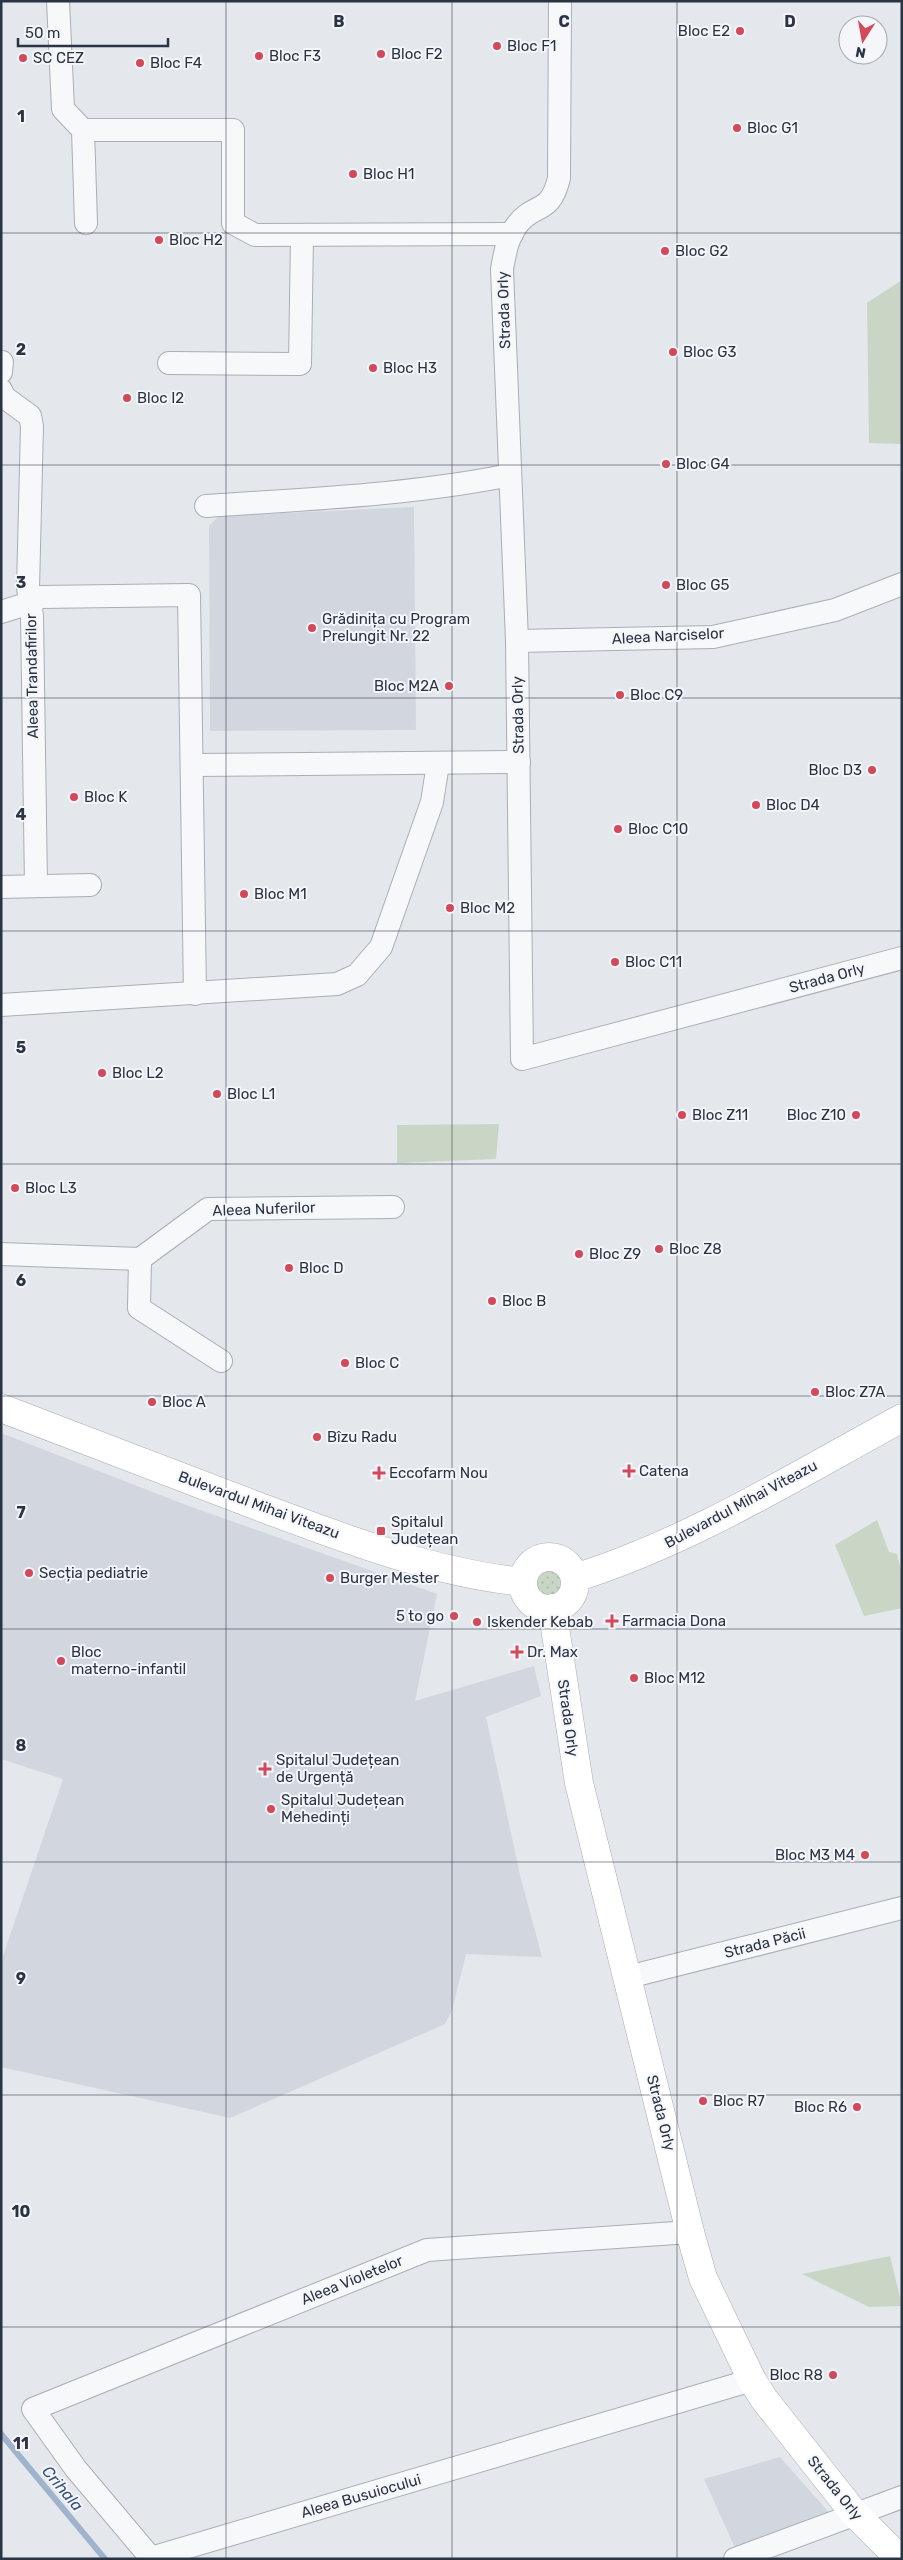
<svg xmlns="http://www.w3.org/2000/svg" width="903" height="2560" viewBox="0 0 903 2560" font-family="Rubik,sans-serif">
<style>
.built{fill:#d2d6de}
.grass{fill:url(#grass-dots)}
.park{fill:#c9d6c5}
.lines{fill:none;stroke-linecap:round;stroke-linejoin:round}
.stream{stroke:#9fb4cc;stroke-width:6}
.street-casing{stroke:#a9aeb7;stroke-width:24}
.secondary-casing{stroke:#a9aeb7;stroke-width:29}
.street{stroke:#f7f8fa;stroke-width:22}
.secondary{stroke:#fff;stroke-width:28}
.grid{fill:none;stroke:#2b3445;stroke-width:1;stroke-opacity:0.55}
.poi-dot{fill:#d1495b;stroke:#f4f6f9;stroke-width:2}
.labels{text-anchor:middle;stroke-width:4;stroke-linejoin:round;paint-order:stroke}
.poi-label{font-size:15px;fill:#2b3445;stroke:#f4f6f9;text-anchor:start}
.street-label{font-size:15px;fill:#2b3445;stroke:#f4f6f9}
.water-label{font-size:16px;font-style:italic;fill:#34527a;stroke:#f4f6f9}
.grid-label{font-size:16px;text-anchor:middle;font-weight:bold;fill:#2b3445;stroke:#f4f6f9;stroke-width:4;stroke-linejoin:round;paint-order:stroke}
</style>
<defs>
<pattern id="grass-dots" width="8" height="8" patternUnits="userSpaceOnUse" patternTransform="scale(1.25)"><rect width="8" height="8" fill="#c9d6c5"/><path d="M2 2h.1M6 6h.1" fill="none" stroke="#adb8ab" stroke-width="1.8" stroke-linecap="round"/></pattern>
</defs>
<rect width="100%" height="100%" fill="#e4e7ec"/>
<g class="built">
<polygon points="414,507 416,730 210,731 209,526 219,516"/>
<polygon points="1,1433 186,1505 437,1594 415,1701 534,1666 541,1696 486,1717 520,1875 542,1957 466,1954 452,2010 445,2024 230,2118 1,2067 1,1962 63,1779 1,1759"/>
<polygon points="780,2457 832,2516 736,2550 704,2479"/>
</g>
<circle class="grass" cx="549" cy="1582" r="15"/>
<g class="park">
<polygon points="902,280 902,444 869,443 867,303"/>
<polygon points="499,1124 496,1159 397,1163 397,1125"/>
<polygon points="877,1520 889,1552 897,1554 902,1575 902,1608 864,1616 835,1545"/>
<polygon points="890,2256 902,2306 869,2307 802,2274"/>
</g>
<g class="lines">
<polyline class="stream" points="1,2434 105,2559"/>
<defs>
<g id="street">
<polyline points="58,1 63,109 83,130 233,130 233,223 255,235 512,234"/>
<path d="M560,1L559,178C550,216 534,202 517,225C507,238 505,253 502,269L517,641L522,1059L902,958"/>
<polyline points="83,130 86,223"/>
<polyline points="169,363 300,364 302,235"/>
<polyline points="1,372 2,362"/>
<polyline points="1,390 4,397 30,416 32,426 28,588 32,616 36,886"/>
<path d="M206,506C307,499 411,495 510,475"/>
<polyline points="1,612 30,603 40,597 189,595 195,994"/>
<polyline points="517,641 713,637 835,610 902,584"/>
<polyline points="192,765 519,762"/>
<polyline points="1,887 90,885"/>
<polyline points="1,1005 337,984 357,975 381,947 432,802 438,764"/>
<polyline points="1,1254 140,1259 208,1209 393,1207"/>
<polyline points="140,1259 139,1308 221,1361"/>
<polyline points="628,1977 902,1908"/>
<polyline points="690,2232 427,2250 33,2409 76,2469 151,2558 752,2380"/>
<polyline points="735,2559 902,2497"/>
</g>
<g id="secondary">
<path d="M1,1408C85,1440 168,1472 252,1504C340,1537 429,1572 523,1582"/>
<circle cx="549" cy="1583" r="26"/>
<path d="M575,1578C692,1541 795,1476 902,1418"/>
<polyline points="552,1608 579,1783 690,2232 703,2278 752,2380 764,2399 854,2513 900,2559"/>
</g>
</defs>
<use href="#street" class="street-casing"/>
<use href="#secondary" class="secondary-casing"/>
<use href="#street" class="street"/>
<use href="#secondary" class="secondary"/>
</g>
<path class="grid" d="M226,1V2559M452,1V2559M677,1V2559M1,233H902M1,465H902M1,698H902M1,931H902M1,1164H902M1,1396H902M1,1629H902M1,1862H902M1,2095H902M1,2327H902"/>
<g class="poi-dot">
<circle cx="740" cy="31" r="5"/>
<circle cx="497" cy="46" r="5"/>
<circle cx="381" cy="54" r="5"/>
<circle cx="259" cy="56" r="5"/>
<circle cx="23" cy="58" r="5"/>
<circle cx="140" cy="63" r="5"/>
<circle cx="737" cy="128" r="5"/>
<circle cx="353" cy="174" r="5"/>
<circle cx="159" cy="240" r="5"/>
<circle cx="665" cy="251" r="5"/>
<circle cx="673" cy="352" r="5"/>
<circle cx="373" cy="368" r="5"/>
<circle cx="127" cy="398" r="5"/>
<circle cx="666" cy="464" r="5"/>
<circle cx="666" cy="585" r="5"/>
<circle cx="312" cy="628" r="5"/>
<circle cx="449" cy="686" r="5"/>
<circle cx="620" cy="695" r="5"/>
<circle cx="872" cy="770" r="5"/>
<circle cx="74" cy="797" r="5"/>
<circle cx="756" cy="805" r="5"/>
<circle cx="618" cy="829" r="5"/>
<circle cx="244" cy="894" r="5"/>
<circle cx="450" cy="908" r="5"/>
<circle cx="615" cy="962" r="5"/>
<circle cx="102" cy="1073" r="5"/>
<circle cx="217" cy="1094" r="5"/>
<circle cx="682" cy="1115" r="5"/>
<circle cx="856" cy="1115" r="5"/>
<circle cx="15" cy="1188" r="5"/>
<circle cx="659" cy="1249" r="5"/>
<circle cx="579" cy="1254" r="5"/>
<circle cx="289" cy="1268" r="5"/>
<circle cx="492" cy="1301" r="5"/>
<circle cx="345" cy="1363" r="5"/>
<circle cx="815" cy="1392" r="5"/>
<circle cx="152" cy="1402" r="5"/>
<circle cx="317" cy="1437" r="5"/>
<path d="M626.5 1463.5h5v5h5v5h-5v5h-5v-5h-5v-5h5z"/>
<path d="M376.5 1465.5h5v5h5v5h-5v5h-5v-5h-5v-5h5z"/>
<rect x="376" y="1526" width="10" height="10" rx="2.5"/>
<circle cx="29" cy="1573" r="5"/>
<circle cx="330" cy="1578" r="5"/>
<circle cx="454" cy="1616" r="5"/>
<path d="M609.5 1613.5h5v5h5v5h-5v5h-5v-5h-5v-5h5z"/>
<circle cx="477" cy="1622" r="5"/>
<path d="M514.5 1644.5h5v5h5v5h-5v5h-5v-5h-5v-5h5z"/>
<circle cx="61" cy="1661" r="5"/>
<circle cx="634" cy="1678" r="5"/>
<path d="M262.5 1761.5h5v5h5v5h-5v5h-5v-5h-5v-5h5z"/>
<circle cx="271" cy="1809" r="5"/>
<circle cx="865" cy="1855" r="5"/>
<circle cx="703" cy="2101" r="5"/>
<circle cx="857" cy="2107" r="5"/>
<circle cx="833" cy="2375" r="5"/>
</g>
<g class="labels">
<g class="poi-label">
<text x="730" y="36" text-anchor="end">Bloc E2</text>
<text x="507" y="51">Bloc F1</text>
<text x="391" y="59">Bloc F2</text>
<text x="269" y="61">Bloc F3</text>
<text x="33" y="63">SC CEZ</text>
<text x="150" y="68">Bloc F4</text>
<text x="747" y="133">Bloc G1</text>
<text x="363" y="179">Bloc H1</text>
<text x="169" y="245">Bloc H2</text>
<text x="675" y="256">Bloc G2</text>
<text x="683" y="357">Bloc G3</text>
<text x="383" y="373">Bloc H3</text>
<text x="137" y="403">Bloc I2</text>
<text x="676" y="469">Bloc G4</text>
<text x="676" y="590">Bloc G5</text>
<text x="322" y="624">Grădinița cu Program<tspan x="322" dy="17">Prelungit Nr. 22</tspan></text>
<text x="439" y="691" text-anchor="end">Bloc M2A</text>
<text x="630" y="700">Bloc C9</text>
<text x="862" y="775" text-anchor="end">Bloc D3</text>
<text x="84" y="802">Bloc K</text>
<text x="766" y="810">Bloc D4</text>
<text x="628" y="834">Bloc C10</text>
<text x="254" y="899">Bloc M1</text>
<text x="460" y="913">Bloc M2</text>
<text x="625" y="967">Bloc C11</text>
<text x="112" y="1078">Bloc L2</text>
<text x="227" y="1099">Bloc L1</text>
<text x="692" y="1120">Bloc Z11</text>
<text x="846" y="1120" text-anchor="end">Bloc Z10</text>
<text x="25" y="1193">Bloc L3</text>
<text x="669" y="1254">Bloc Z8</text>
<text x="589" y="1259">Bloc Z9</text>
<text x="299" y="1273">Bloc D</text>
<text x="502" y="1306">Bloc B</text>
<text x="355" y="1368">Bloc C</text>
<text x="825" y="1397">Bloc Z7A</text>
<text x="162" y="1407">Bloc A</text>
<text x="327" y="1442">Bîzu Radu</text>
<text x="639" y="1476">Catena</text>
<text x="389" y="1478">Eccofarm Nou</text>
<text x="391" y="1527">Spitalul<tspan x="391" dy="17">Județean</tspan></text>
<text x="39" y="1578">Secția pediatrie</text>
<text x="340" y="1583">Burger Mester</text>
<text x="444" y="1621" text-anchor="end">5 to go</text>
<text x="622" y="1626">Farmacia Dona</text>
<text x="487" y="1627">Iskender Kebab</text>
<text x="71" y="1657">Bloc<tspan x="71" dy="17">materno-infantil</tspan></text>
<text x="527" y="1657">Dr. Max</text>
<text x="644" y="1683">Bloc M12</text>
<text x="276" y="1765">Spitalul Județean<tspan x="276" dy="17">de Urgență</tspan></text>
<text x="281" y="1805">Spitalul Județean<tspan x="281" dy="17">Mehedinți</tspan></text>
<text x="855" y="1860" text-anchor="end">Bloc M3 M4</text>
<text x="713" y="2106">Bloc R7</text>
<text x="847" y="2112" text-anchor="end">Bloc R6</text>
<text x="823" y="2380" text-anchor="end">Bloc R8</text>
</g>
<g class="street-label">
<text transform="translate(504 310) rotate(-92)" y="5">Strada Orly</text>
<text transform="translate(668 636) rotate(-3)" y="5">Aleea Narciselor</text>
<text transform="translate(32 676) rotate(-91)" y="5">Aleea Trandafirilor</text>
<text transform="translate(518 715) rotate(-91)" y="5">Strada Orly</text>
<text transform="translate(827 978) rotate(-15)" y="5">Strada Orly</text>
<text transform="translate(264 1209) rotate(-2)" y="5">Aleea Nuferilor</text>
<text transform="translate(741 1504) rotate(-28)" y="5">Bulevardul Mihai Viteazu</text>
<text transform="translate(259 1505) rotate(20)" y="5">Bulevardul Mihai Viteazu</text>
<text transform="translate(568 1718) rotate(82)" y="5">Strada Orly</text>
<text transform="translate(765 1943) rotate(-14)" y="5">Strada Păcii</text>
<text transform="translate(661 2113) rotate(76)" y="5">Strada Orly</text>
<text transform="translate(352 2280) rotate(-22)" y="5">Aleea Violetelor</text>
<text transform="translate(835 2488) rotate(51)" y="5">Strada Orly</text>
<text transform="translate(361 2496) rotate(-16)" y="5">Aleea Busuiocului</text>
</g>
<g class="water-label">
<text transform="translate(63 2488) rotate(50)" y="6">Crihala</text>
</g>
</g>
<g class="grid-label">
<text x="339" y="27">B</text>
<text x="564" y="27">C</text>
<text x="790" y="27">D</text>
<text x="21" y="122">1</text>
<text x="21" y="355">2</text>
<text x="21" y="588">3</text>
<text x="21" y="820">4</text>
<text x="21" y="1053">5</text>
<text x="21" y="1286">6</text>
<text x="21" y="1518">7</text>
<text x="21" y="1751">8</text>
<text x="21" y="1984">9</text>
<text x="21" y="2217">10</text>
<text x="21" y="2449">11</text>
</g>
<rect width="903" height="2560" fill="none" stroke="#2b3445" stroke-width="5"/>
<g transform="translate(863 40) rotate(191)"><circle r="24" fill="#f4f6f9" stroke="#a4a8b1"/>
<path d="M0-4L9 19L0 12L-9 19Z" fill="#d1495b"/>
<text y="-8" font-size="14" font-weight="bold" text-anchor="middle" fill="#2b3445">N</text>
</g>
<path d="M18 38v8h150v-8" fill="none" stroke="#2b3445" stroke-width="2.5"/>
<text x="25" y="38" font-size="15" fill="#2b3445" stroke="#f4f6f9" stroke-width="4" paint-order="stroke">50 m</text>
</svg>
